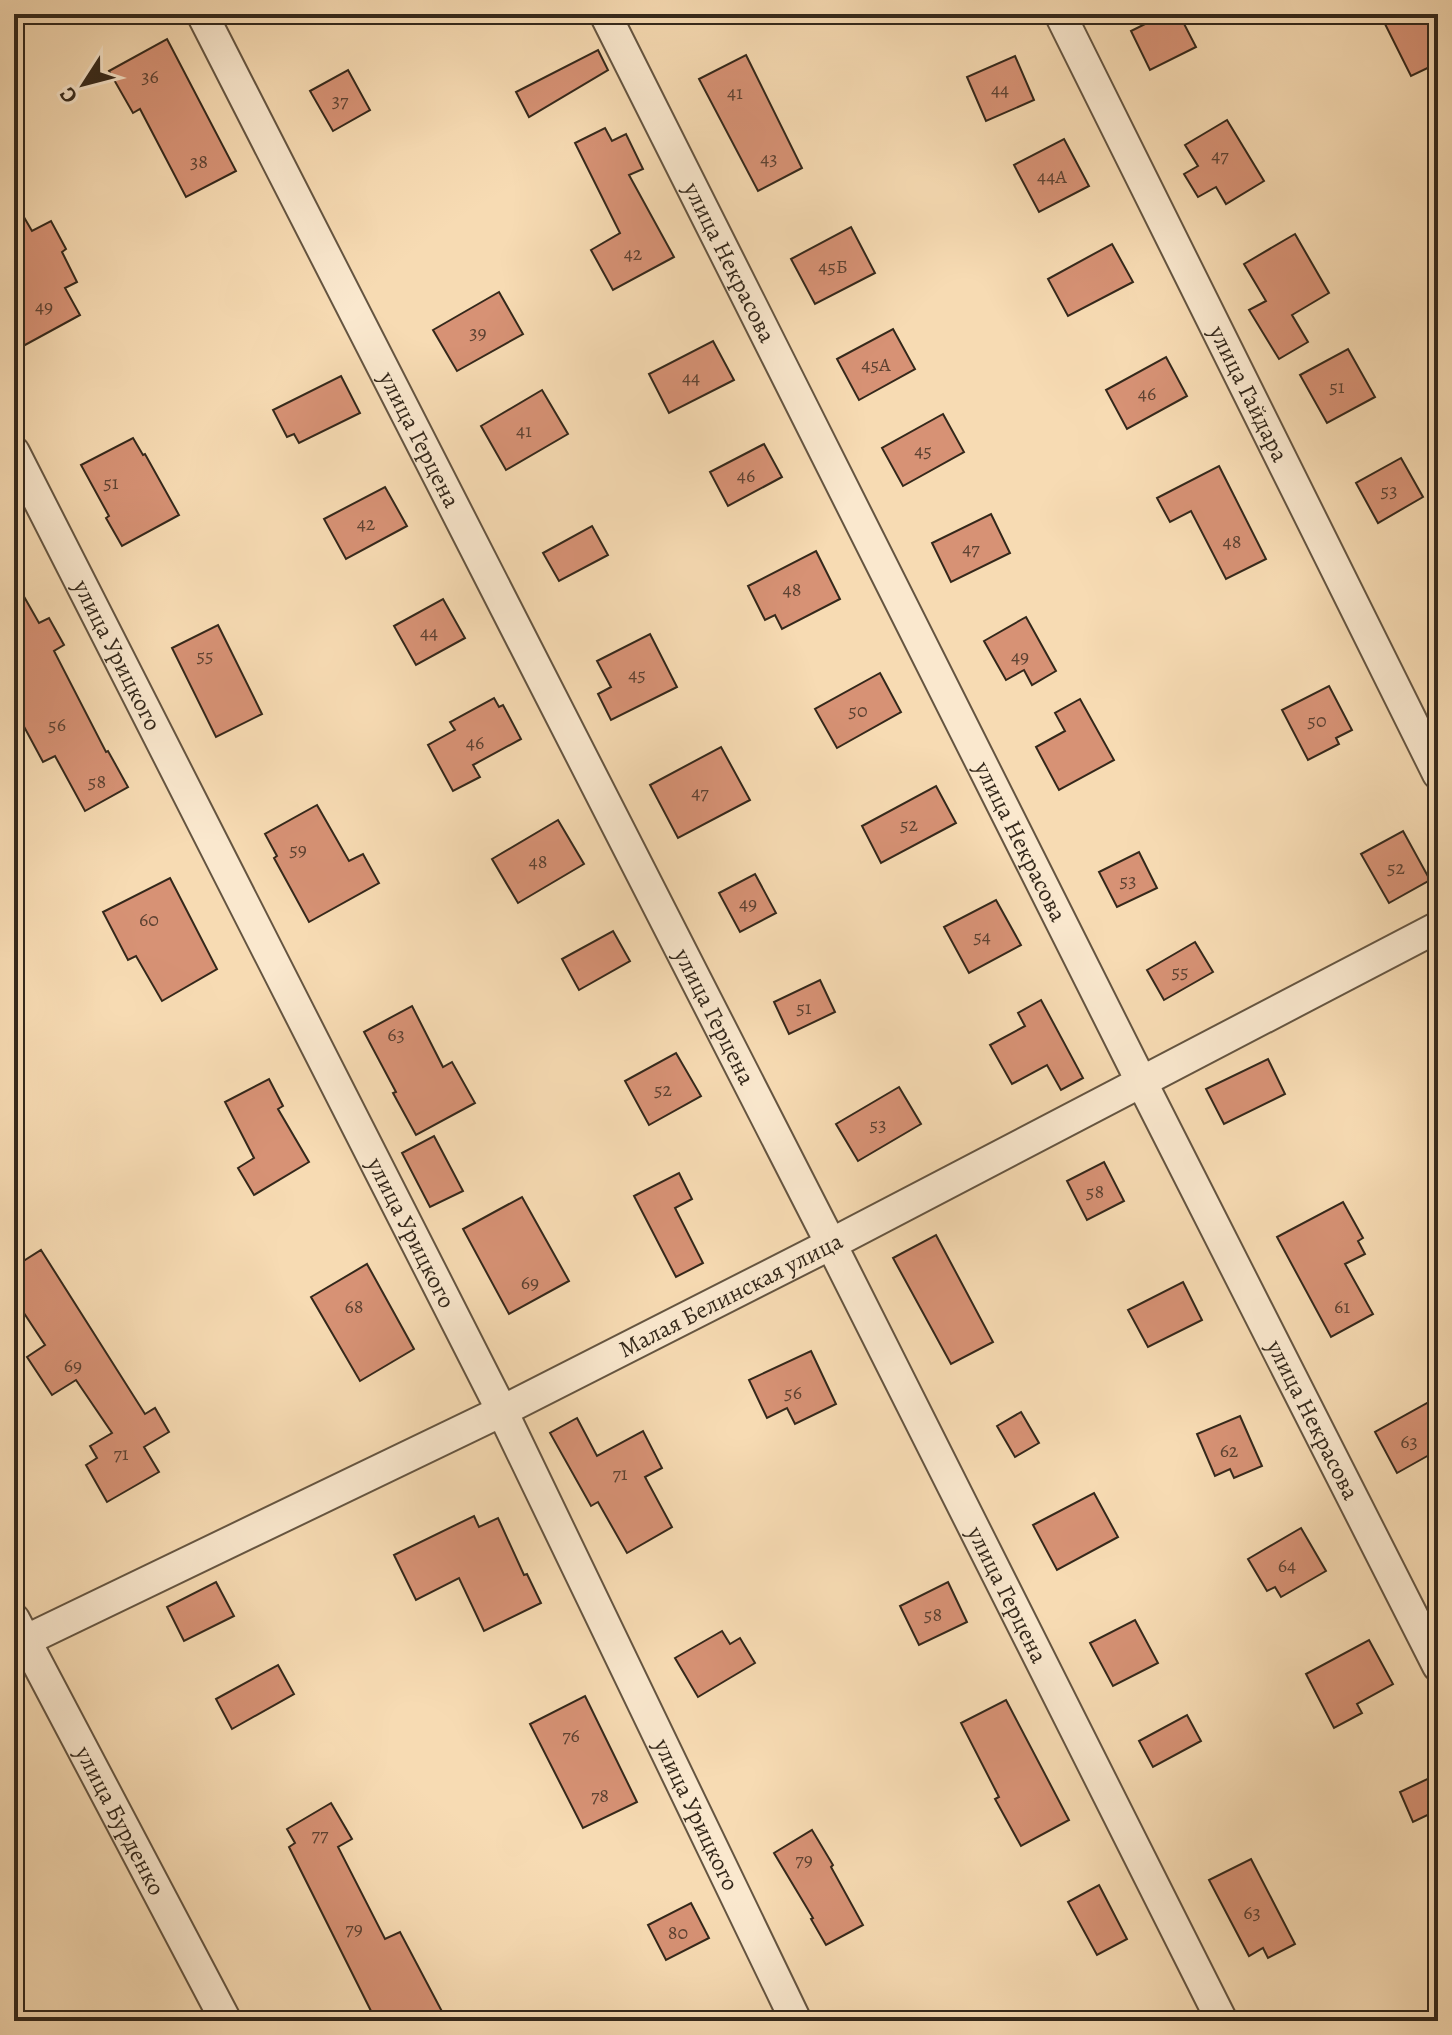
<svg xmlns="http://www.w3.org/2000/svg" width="1452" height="2035" viewBox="0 0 1452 2035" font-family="Alegreya,serif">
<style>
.building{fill:#d79275;stroke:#34281b;stroke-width:2}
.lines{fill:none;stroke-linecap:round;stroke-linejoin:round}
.street-casing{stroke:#655541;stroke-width:34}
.street{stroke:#fae8ce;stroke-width:30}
.labels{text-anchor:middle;stroke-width:7;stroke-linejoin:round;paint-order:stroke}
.number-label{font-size:20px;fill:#5d4232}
.street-label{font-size:24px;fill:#34281b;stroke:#fae8ce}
</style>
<rect width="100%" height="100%" fill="#f7dbb3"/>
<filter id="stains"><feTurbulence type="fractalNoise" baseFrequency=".0025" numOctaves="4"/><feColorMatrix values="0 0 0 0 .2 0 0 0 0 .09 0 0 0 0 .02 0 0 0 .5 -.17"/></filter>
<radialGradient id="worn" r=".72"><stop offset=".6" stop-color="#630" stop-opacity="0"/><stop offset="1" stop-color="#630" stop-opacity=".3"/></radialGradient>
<g class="building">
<polygon points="1165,14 1179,14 1196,47 1150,70 1131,31"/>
<polygon points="1380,14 1438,14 1438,63 1411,76"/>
<polygon points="167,39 236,171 186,197 140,109 133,113 109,71"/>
<polygon points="598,50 608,70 529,117 516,92"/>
<polygon points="746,55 802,168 758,191 699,79"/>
<polygon points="1015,56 1034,100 986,121 967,77"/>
<polygon points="348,70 370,110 333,131 310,91"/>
<polygon points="1227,120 1264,181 1226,204 1216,187 1198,197 1184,174 1198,166 1185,145"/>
<polygon points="605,128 612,141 626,134 643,169 629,175 674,257 613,290 591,250 620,233 575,143"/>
<polygon points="1064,139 1089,186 1039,212 1014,165"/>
<polygon points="14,200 32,231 51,221 66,249 62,252 77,282 65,288 80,315 14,351"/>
<polygon points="851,227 875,273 815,304 791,259"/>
<polygon points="1295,234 1329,293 1292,315 1308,342 1279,359 1249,310 1266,301 1244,264"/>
<polygon points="1112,244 1133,282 1068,316 1048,279"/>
<polygon points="499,292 523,334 457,371 433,330"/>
<polygon points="893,329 915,369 859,400 837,359"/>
<polygon points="713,341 734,380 669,413 649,374"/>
<polygon points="1348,349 1375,397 1327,423 1300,375"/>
<polygon points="1166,357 1187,396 1127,429 1106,390"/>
<polygon points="341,376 360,413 299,443 294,434 287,437 273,410"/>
<polygon points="542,390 568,434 506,470 481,426"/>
<polygon points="943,414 964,452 903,486 882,448"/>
<polygon points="133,438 143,455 145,454 179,515 122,546 106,518 109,516 81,465"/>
<polygon points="764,444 782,477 728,506 710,472"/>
<polygon points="1401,458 1423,497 1378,523 1356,483"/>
<polygon points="1219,466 1266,559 1226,579 1191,511 1170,522 1157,498"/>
<polygon points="385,487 407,526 346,559 324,519"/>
<polygon points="991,514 1010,553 951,582 932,543"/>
<polygon points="592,526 608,555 559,581 543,553"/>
<polygon points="816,551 840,599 782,629 775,615 765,620 748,586"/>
<polygon points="14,579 39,623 49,618 64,645 54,651 106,752 108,751 128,787 85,811 55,756 43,762 14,708"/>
<polygon points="443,599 465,638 416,665 394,626"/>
<polygon points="1026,617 1056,671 1032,685 1024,670 1006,680 984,641"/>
<polygon points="218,625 262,714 216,737 172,648"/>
<polygon points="650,634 677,687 611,720 598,694 611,687 597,661"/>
<polygon points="880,673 901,712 837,748 815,709"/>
<polygon points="1329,686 1352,730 1336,738 1339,744 1308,760 1282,710"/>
<polygon points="494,698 499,707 503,705 521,739 473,765 480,777 453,791 428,745 455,730 450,722"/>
<polygon points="1080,699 1114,760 1059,790 1036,747 1065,731 1055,713"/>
<polygon points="721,747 750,800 678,838 650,785"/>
<polygon points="936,786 956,823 881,863 862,826"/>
<polygon points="317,805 349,861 363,854 379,883 309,922 274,858 277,856 265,834"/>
<polygon points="558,820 584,864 518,903 492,859"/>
<polygon points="1403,831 1430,880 1389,903 1361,854"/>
<polygon points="1139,852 1157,888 1117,907 1099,872"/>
<polygon points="755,874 776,913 740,932 719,893"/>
<polygon points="170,878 217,969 162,1001 136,956 128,960 103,912"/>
<polygon points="996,900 1021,945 969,973 944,927"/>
<polygon points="613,931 630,961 579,990 562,959"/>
<polygon points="1195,942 1213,972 1164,1000 1147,970"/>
<polygon points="820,980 835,1012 789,1034 774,1002"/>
<polygon points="1041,1000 1083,1078 1061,1090 1047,1065 1012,1084 990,1045 1025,1026 1018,1013"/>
<polygon points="412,1006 443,1067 452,1062 475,1103 416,1135 393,1093 396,1092 364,1032"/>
<polygon points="676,1053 701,1096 649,1125 625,1081"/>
<polygon points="1268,1059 1285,1094 1224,1124 1206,1089"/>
<polygon points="269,1079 283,1106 278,1109 309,1162 254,1195 238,1168 254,1158 225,1102"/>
<polygon points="899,1087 921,1124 858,1161 836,1124"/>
<polygon points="434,1136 463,1191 430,1207 402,1153"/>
<polygon points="1104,1162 1124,1201 1087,1220 1067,1181"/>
<polygon points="679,1173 692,1199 675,1208 703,1263 676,1277 634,1196"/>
<polygon points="522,1197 569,1281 509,1314 463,1229"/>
<polygon points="1343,1202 1363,1238 1358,1241 1365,1254 1345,1264 1373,1314 1331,1337 1277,1237"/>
<polygon points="936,1235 993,1342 951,1364 893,1258"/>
<polygon points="41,1250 145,1414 155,1408 169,1432 144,1447 159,1472 107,1502 86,1465 97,1458 90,1446 112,1433 76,1380 52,1395 27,1357 45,1345 14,1298 14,1267"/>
<polygon points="367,1264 414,1349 360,1381 311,1297"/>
<polygon points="1183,1282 1202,1320 1148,1347 1128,1310"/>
<polygon points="811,1351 836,1404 795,1424 787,1408 767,1418 749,1380"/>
<polygon points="1438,1397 1438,1450 1397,1473 1375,1432"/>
<polygon points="1021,1412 1039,1443 1015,1457 997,1426"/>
<polygon points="1240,1416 1262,1466 1234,1478 1230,1469 1215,1476 1197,1434"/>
<polygon points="577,1418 597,1456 643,1431 662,1468 645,1477 672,1527 627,1553 598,1502 591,1506 550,1433"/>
<polygon points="1094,1493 1118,1537 1057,1570 1033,1525"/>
<polygon points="474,1516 479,1527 498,1518 524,1575 527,1574 541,1603 484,1631 459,1578 416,1600 394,1555"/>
<polygon points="1301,1528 1326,1571 1281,1597 1275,1587 1267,1591 1248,1559"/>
<polygon points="216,1582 234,1616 184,1641 167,1607"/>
<polygon points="948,1582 967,1622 919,1645 900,1606"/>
<polygon points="1135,1620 1158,1663 1113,1686 1090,1643"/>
<polygon points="722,1631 730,1644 740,1638 755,1663 698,1697 675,1658"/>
<polygon points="1369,1640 1393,1684 1357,1704 1362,1713 1334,1728 1306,1674"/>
<polygon points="278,1665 294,1694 232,1729 216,1699"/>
<polygon points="585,1696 637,1802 583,1828 530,1724"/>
<polygon points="1006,1700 1069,1820 1021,1846 995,1799 999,1797 961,1723"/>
<polygon points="1187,1715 1201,1741 1153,1767 1139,1741"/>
<polygon points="1438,1774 1438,1810 1413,1822 1400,1792"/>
<polygon points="331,1803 352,1839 338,1847 385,1939 400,1932 447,2021 376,2021 289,1847 295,1843 287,1829"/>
<polygon points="812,1830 833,1865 831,1867 863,1925 826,1945 811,1919 813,1918 774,1853"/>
<polygon points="1251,1859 1295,1944 1268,1958 1263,1948 1249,1956 1209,1880"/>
<polygon points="1099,1885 1127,1939 1097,1955 1068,1902"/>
<polygon points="691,1903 709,1938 666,1960 648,1925"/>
</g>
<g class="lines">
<defs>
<g id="street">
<path id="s1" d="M202,14L831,1244L1222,2021"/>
<path id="s2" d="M605,14L1141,1081L1438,1666"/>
<path id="s3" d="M1060,14L1438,774"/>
<path id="s4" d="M14,452L502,1411L796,2021"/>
<path id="s5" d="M14,1619L226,2021"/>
<path id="s6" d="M14,1646L502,1411L831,1244L1438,927"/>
</g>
</defs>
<use href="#street" class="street-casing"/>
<use href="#street" class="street"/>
</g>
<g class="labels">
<g class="number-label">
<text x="150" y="83">36</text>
<text x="1000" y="96">44</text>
<text x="735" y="99">41</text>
<text x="340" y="107">37</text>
<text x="1220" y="162">47</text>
<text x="769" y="165">43</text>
<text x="199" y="168">38</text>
<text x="1052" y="183">44А</text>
<text x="633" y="260">42</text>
<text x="833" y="273">45Б</text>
<text x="44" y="313">49</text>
<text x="478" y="339">39</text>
<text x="876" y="371">45А</text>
<text x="691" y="384">44</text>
<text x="1337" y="393">51</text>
<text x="1147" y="400">46</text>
<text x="524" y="437">41</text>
<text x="923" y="457">45</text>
<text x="746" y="482">46</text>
<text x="111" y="489">51</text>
<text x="1389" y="497">53</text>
<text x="366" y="530">42</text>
<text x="1232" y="548">48</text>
<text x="971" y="555">47</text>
<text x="792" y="596">48</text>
<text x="429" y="639">44</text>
<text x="205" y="662">55</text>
<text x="1020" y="663">49</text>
<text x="637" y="681">45</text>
<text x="858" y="717">50</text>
<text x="1317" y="727">50</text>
<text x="57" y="731">56</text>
<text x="475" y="749">46</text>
<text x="97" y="788">58</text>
<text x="700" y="799">47</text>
<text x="909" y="831">52</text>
<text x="298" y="856">59</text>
<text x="538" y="868">48</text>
<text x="1396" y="874">52</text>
<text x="1128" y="887">53</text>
<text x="748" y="910">49</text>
<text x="149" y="926">60</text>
<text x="982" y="943">54</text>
<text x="1180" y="978">55</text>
<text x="804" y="1014">51</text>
<text x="396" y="1041">63</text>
<text x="663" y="1096">52</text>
<text x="878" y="1131">53</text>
<text x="1095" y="1198">58</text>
<text x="530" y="1289">69</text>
<text x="354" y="1313">68</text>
<text x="1342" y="1313">61</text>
<text x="73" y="1372">69</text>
<text x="793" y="1399">56</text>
<text x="1409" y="1448">63</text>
<text x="1229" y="1457">62</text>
<text x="121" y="1460">71</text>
<text x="620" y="1480">71</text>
<text x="1287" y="1572">64</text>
<text x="933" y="1621">58</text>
<text x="571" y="1742">76</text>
<text x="600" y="1802">78</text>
<text x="320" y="1841">77</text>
<text x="804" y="1866">79</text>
<text x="1252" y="1919">63</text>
<text x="354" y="1935">79</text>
<text x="678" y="1939">80</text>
</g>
<g class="street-label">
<text dy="8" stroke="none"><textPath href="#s2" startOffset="278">улица Некрасова</textPath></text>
<text dy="8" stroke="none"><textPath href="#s3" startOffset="424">улица Гайдара</textPath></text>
<text dy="8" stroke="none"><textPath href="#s1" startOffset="478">улица Герцена</textPath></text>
<text dy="8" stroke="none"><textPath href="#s4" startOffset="228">улица Урицкого</textPath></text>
<text dy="8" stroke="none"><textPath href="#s2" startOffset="926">улица Некрасова</textPath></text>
<text dy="8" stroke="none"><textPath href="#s1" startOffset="1126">улица Герцена</textPath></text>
<text dy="8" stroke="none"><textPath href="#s4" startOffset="876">улица Урицкого</textPath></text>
<text dy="8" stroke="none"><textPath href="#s6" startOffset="798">Малая Белинская улица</textPath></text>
<text dy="8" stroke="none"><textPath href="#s2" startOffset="1574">улица Некрасова</textPath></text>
<text dy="8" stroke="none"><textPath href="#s1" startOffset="1774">улица Герцена</textPath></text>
<text dy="8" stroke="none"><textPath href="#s4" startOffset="1524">улица Урицкого</textPath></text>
<text dy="8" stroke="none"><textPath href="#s5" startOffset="228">улица Бурденко</textPath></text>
</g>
</g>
<rect width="1452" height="2035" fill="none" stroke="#f7dbb3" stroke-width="48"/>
<rect x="16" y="16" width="1420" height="2003" fill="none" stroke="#34281b" stroke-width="4"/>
<rect x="24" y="24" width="1404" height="1987" fill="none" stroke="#34281b" stroke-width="2"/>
<g transform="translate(84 84) rotate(234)" stroke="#fae8ce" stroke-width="6" paint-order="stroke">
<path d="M0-6L14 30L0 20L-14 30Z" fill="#34281b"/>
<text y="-12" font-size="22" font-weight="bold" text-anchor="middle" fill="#34281b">С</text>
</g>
<rect width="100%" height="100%" filter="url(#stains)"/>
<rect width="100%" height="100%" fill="url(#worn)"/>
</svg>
